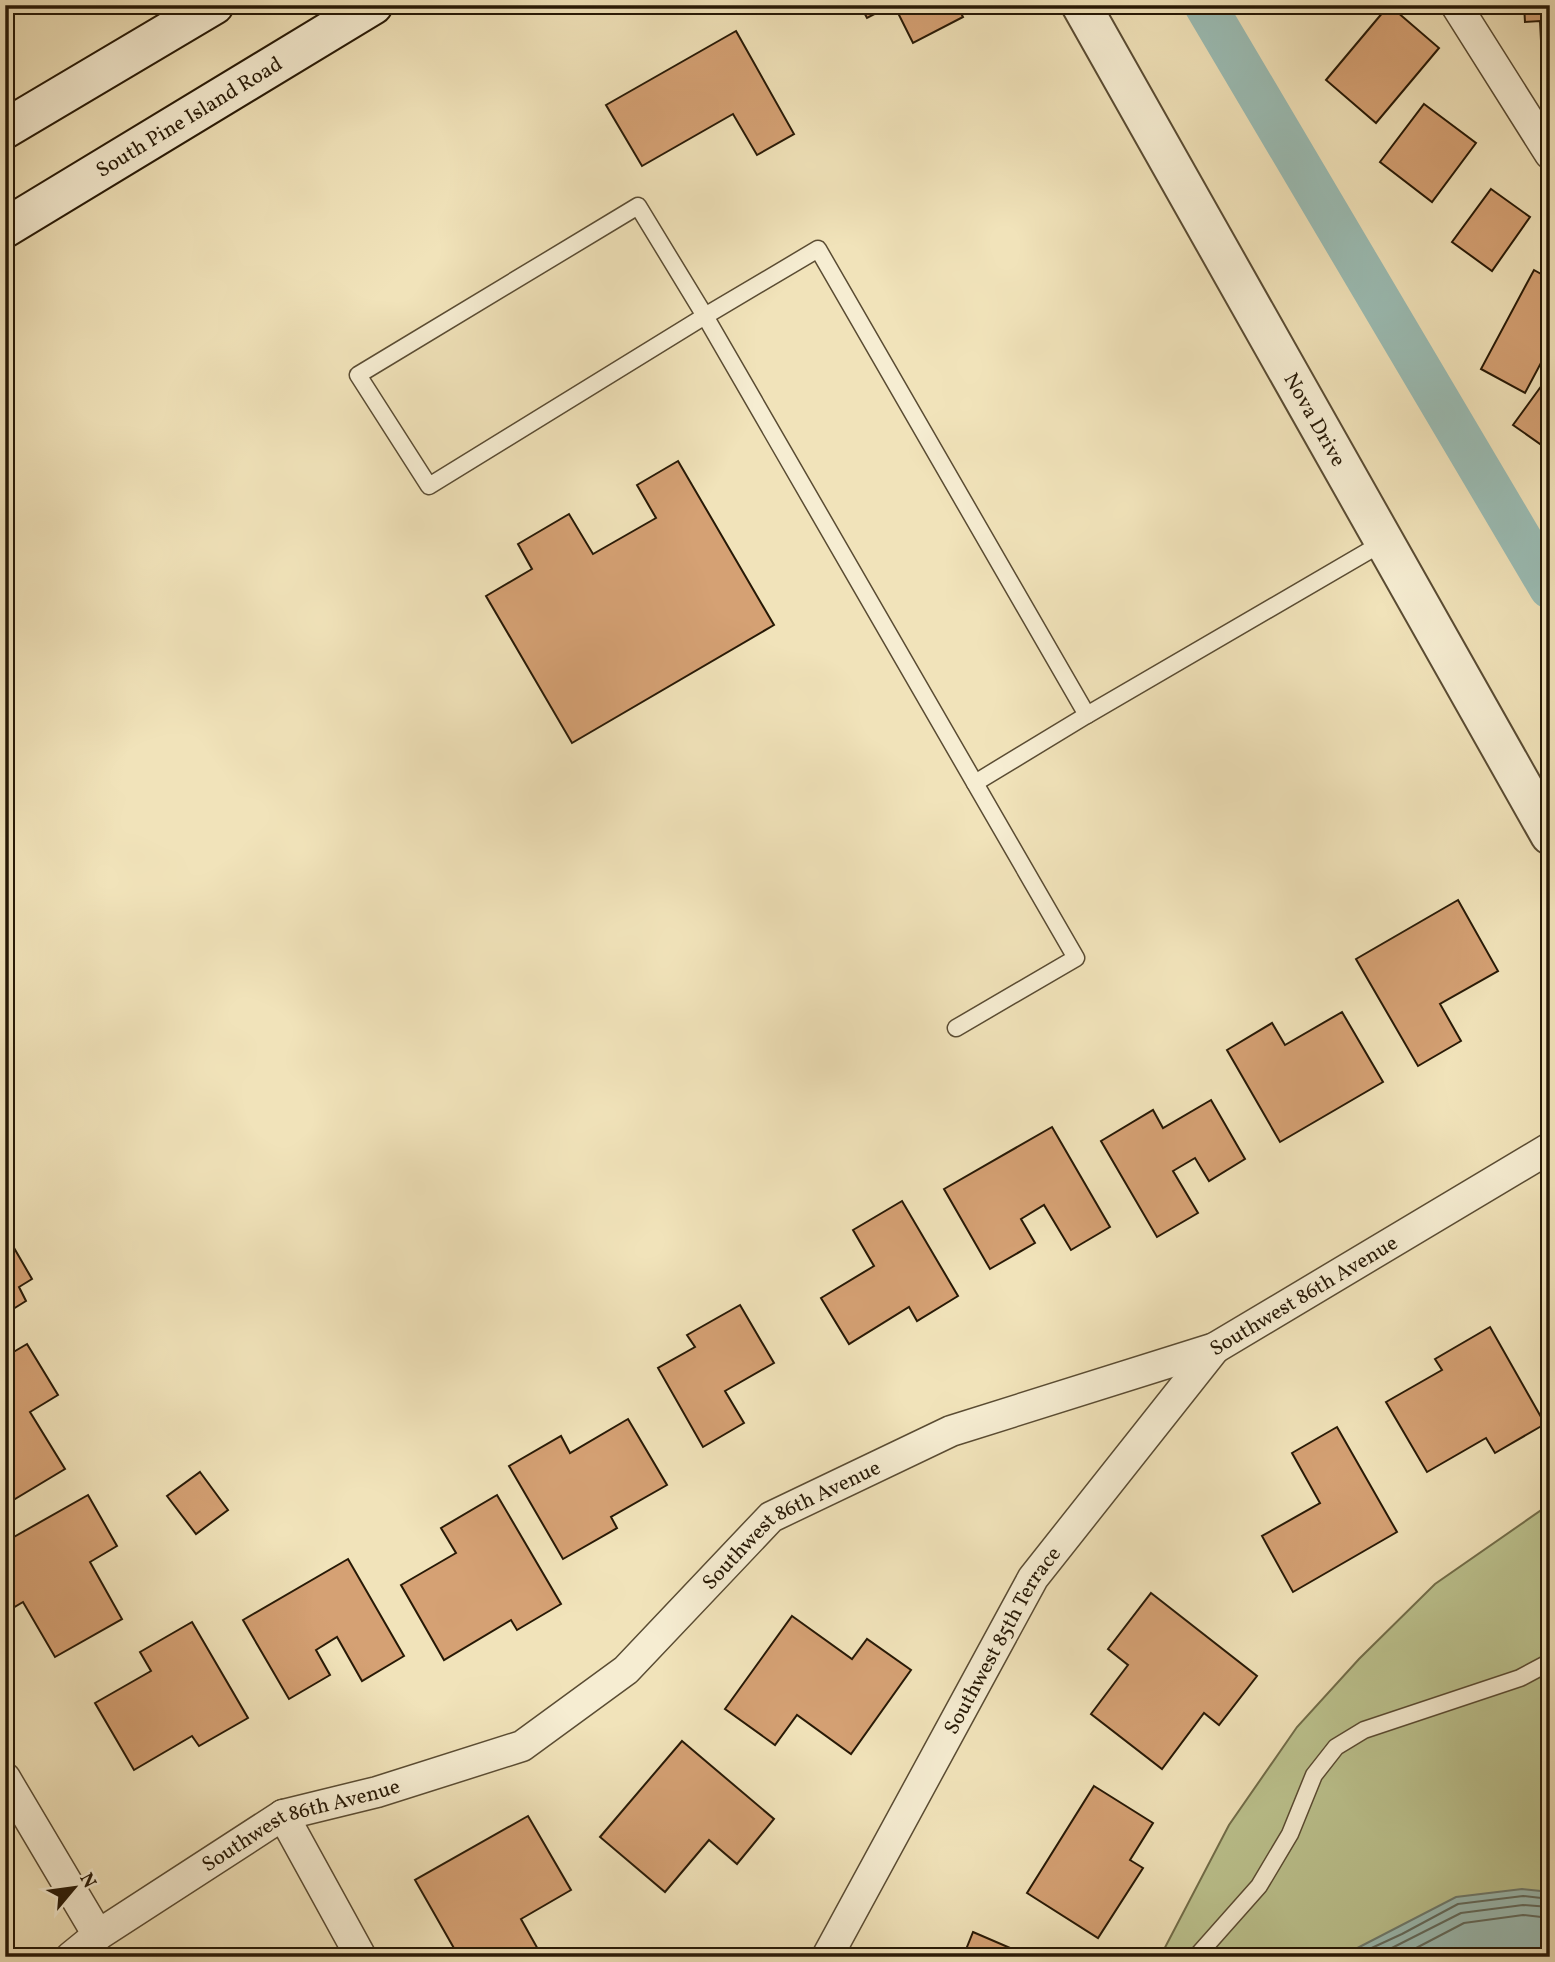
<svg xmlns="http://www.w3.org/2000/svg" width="1555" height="1962" viewBox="0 0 1555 1962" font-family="Vollkorn,serif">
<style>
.green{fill:#bcc38f;stroke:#726e4a;stroke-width:2}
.water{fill:#9bbdb5;stroke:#6d7b6f;stroke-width:2}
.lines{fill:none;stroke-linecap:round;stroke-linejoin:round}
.shore{stroke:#616b5e;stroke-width:2}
.canal{stroke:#9bbdb5;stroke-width:42}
.building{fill:#d5a174;stroke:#271906;stroke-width:2}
.service-casing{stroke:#5a4c33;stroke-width:19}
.minor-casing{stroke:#5a4c33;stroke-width:33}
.tertiary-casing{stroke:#5a4c33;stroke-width:42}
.secondary-casing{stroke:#271906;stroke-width:42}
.service{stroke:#f6edd2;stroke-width:16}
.minor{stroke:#f6edd2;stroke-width:30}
.tertiary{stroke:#f6edd2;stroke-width:38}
.secondary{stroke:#f6edd2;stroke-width:38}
.labels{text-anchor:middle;stroke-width:6;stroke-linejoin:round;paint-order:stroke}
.street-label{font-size:21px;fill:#271906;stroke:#f6edd2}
</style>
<rect width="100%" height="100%" fill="#f1e3ba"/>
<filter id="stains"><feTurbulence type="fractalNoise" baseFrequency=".00286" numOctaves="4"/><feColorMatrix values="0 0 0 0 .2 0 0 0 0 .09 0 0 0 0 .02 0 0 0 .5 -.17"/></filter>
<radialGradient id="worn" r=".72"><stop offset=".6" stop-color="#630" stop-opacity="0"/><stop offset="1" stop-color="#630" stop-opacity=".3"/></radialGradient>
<polygon class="green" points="1550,1504 1550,1957 1160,1957 1229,1825 1297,1727 1359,1659 1435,1584"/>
<polygon class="water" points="1522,1889 1550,1892 1550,1957 1340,1957 1456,1897"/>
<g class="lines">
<g class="shore">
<polyline points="1352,1957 1402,1934 1458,1904 1523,1896 1550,1899"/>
<polyline points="1374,1957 1461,1913 1523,1905 1550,1907"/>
<polyline points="1399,1957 1464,1923 1523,1915 1550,1918"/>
</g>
<polyline class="canal" points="1205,5 1550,588"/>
</g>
<g class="building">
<polygon points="860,5 892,5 867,18"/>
<polygon points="894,5 957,5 963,17 913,43"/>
<polygon points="1389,5 1439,48 1376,123 1326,80"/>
<polygon points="1524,5 1550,5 1550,59 1542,60 1540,21 1525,22"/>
<polygon points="736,31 794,134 757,155 733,114 642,166 606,105"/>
<polygon points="1424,104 1476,143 1432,202 1380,162"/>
<polygon points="1491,189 1530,217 1492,271 1452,242"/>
<polygon points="1534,270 1550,279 1550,346 1525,393 1481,369"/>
<polygon points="1550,374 1550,451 1513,425"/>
<polygon points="678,461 774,625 572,743 486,596 532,569 518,544 569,514 593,554 656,518 637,485"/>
<polygon points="1458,900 1498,971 1440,1004 1461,1041 1418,1066 1356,959"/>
<polygon points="1342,1012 1383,1082 1280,1142 1227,1050 1272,1023 1285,1045"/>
<polygon points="1211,1100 1245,1159 1209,1181 1195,1158 1173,1171 1198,1213 1157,1237 1101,1141 1153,1110 1163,1128"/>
<polygon points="1052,1127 1110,1227 1071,1250 1044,1205 1021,1219 1035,1243 990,1269 944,1189"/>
<polygon points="902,1201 958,1296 917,1321 909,1307 849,1344 821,1298 874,1266 853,1230"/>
<polygon points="6,1234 32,1279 19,1287 26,1301 5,1314"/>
<polygon points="1550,1294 1550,1311 1542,1298"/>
<polygon points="740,1305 774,1363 725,1391 744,1423 703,1447 658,1368 695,1347 687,1335"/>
<polygon points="1490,1327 1545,1424 1495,1453 1486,1438 1427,1472 1386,1402 1442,1370 1435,1359"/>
<polygon points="27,1344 58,1395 30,1412 65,1469 5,1505 5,1357"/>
<polygon points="628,1419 667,1485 611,1517 617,1528 563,1559 509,1466 561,1436 570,1453"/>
<polygon points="1337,1427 1397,1532 1293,1592 1262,1536 1320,1503 1292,1453"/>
<polygon points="200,1472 228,1510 196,1534 167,1496"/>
<polygon points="88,1495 117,1546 90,1562 122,1619 55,1657 23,1602 11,1609 5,1598 5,1542"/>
<polygon points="497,1495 561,1604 517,1630 511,1620 444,1660 401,1585 456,1553 441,1528"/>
<polygon points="348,1559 404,1656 362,1681 337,1637 316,1650 330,1675 289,1699 243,1620"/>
<polygon points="1151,1593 1257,1676 1219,1725 1204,1713 1162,1769 1091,1714 1128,1665 1108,1649"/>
<polygon points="792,1616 852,1659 867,1639 911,1670 851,1754 797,1715 775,1745 725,1709"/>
<polygon points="192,1622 248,1718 199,1746 192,1736 134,1770 95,1703 151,1671 140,1652"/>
<polygon points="682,1741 774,1819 737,1864 709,1840 665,1892 600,1837"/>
<polygon points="1094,1786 1153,1823 1130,1860 1143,1868 1098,1938 1027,1893"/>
<polygon points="528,1816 571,1890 521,1919 539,1951 528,1957 459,1957 415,1880"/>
<polygon points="973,1932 1031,1957 963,1957"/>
</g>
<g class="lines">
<defs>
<g id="service">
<polygon points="638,206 705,316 429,486 358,375"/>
<polyline points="975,783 1087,715"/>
<polyline points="956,1028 1076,958 705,316 818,249 1087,715 1384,542"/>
<polyline points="1196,1957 1259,1886 1290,1834 1314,1775 1336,1747 1364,1730 1520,1678 1550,1662"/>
</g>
<g id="minor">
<polyline points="1456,5 1550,154"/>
<polyline points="5,1778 98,1935"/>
<polyline points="283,1815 361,1957"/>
<path id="s1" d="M71,1957L98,1935L283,1815L377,1792L522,1746L626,1670L771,1517L951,1431L1215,1348L1550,1148"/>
<path id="s2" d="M827,1957L1033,1578L1215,1348"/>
</g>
<g id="tertiary">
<path id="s3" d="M1081,5L1550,835"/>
</g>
<g id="secondary">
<polyline points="5,129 214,5"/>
<path id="s4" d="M5,228L373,5"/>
</g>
</defs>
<use href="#service" class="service-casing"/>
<use href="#minor" class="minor-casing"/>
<use href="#tertiary" class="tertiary-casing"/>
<use href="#secondary" class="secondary-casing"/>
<use href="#service" class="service"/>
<use href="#minor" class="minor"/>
<use href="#tertiary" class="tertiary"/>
<use href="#secondary" class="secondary"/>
</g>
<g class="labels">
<g class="street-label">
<text dy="7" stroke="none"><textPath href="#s4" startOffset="215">South Pine Island Road</textPath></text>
<text dy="7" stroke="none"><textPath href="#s3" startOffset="476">Nova Drive</textPath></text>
<text dy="7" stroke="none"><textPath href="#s1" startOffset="1423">Southwest 86th Avenue</textPath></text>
<text dy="7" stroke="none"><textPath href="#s1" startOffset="856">Southwest 86th Avenue</textPath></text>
<text dy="7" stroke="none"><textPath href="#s2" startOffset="362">Southwest 85th Terrace</textPath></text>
<text dy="7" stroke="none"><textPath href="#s1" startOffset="268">Southwest 86th Avenue</textPath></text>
</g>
</g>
<rect width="1555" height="1962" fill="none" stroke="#f1e3ba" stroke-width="28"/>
<rect x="7" y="7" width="1541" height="1948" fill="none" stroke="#271906" stroke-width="3.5"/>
<rect x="14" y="14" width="1527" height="1934" fill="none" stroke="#271906" stroke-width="2"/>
<g transform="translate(74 1888) rotate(61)" stroke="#f6edd2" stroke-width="5" paint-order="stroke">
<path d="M0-5L12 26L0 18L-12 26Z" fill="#271906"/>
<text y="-10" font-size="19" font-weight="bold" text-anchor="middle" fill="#271906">N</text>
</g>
<rect width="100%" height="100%" filter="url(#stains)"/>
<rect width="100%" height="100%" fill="url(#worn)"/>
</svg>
